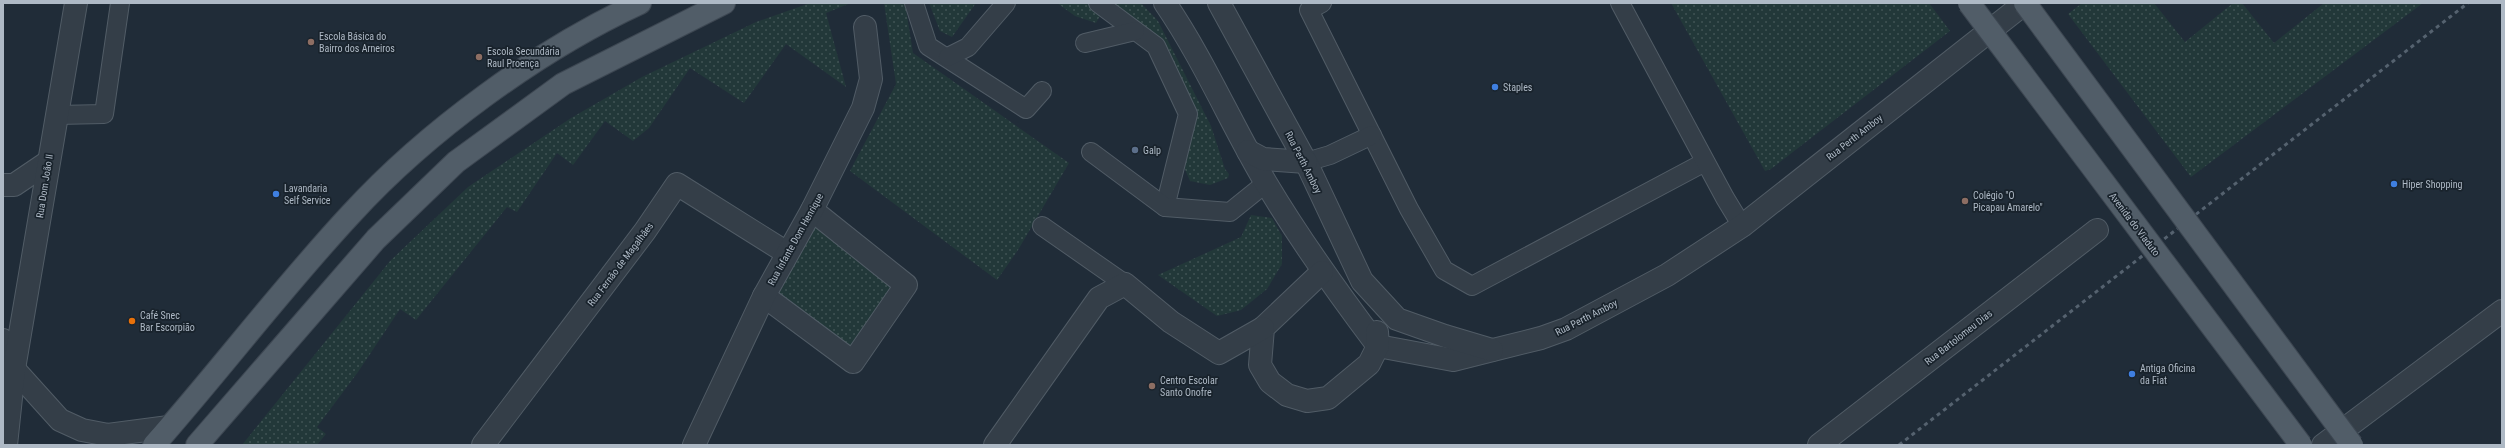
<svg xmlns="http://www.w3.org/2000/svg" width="2505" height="448" viewBox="0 0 2505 448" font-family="'Roboto Condensed',sans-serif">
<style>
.grass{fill:url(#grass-dots)}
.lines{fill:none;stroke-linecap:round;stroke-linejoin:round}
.service-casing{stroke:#515c66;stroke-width:20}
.minor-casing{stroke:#515c66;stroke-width:24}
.tertiary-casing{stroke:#515c66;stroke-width:24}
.primary-casing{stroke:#3d4752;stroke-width:24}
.service{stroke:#343e48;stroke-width:18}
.minor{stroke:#343e48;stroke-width:22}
.tertiary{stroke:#343e48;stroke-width:22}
.primary{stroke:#515d68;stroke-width:22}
.rail{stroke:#55626f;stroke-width:3;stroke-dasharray:4 4;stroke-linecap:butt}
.primary-bridge-casing{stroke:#3d4752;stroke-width:24;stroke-linecap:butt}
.primary-bridge{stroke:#515d68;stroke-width:22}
.education-dot{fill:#8d6e63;stroke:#19232c;stroke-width:1.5}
.shop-dot{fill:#3f7fe0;stroke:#19232c;stroke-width:1.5}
.service-dot{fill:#5c6f8a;stroke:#19232c;stroke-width:1.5}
.food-dot{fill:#e8710a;stroke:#19232c;stroke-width:1.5}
.labels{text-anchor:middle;stroke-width:3.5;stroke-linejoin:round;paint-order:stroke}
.poi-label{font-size:10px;fill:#aeb9c5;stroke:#19232c;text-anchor:start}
.street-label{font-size:10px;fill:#aeb9c5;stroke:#19232c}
</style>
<defs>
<pattern id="grass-dots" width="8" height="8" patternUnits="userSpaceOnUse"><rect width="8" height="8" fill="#223839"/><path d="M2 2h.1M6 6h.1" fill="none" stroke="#405354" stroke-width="1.8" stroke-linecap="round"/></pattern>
</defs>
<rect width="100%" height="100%" fill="#202c38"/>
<g class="grass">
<polygon points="810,3 851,3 826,13 846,87 786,44 744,103 690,68 649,128 633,141 605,121 573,165 557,153 517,212 507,207 416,320 400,309 358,372 317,427 326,434 317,445 242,445 390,261 468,187 571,118 642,77 756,22"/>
<polygon points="884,3 905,3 913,53 1069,163 1018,250 997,280 850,171 896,84"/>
<polygon points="929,3 976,3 952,37 940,31"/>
<polygon points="1057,3 1141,3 1158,21 1211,126 1225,169 1229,174 1228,178 1210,185 1190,181 1184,167 1190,112 1167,65 1106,5 1096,23 1075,16"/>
<polygon points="1671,3 1929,3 1950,31 1771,169 1765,171"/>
<polygon points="2082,3 2154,3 2185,42 2233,3 2242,3 2274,43 2324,3 2423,3 2191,177 2068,14"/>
<polygon points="812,210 906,285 853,362 764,296"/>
<polygon points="1251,215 1272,218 1282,236 1282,264 1267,289 1241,310 1217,316 1158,275 1241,237"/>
</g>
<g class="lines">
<defs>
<g id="service">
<polyline points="914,3 928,46 1026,109 1042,91"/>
<polyline points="1098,3 1156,46 1188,114 1165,207"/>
<polyline points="1322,3 1309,10 1409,209 1444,270 1472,286 1705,162"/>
<polyline points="1620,3 1725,198 1742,226"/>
<polyline points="1085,43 1135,31"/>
<polyline points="948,57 968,47 1006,3"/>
<polyline points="57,115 104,114 120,3"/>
<polyline points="1091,152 1165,207 1230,212 1266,183"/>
<polyline points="1306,162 1330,155 1372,135"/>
<polyline points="1042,226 1125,284"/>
</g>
<g id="minor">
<path d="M1165,3C1204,60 1231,124 1266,183C1300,240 1338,293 1378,346L1453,360L1541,338L1566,329L1667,275L1742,226L2025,3"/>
<polyline points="1219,3 1306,162 1362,281 1397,319 1445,336 1492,350"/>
<polyline points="1248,151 1263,159 1306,162"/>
<polyline points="3,185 14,185 48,162"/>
<polyline points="1322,272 1263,328 1260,365 1270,382 1287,395 1307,401 1328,398 1369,364 1378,346 1377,332"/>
<polyline points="764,296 853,362 906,285 812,210"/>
<polyline points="3,340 14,369 60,420 82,430 108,435 169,427"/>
<polyline points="6,445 14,369 76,3"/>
<polyline points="483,445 645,231 677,184 787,253"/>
<polyline points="694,445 764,296 812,210 863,108 871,79 865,27"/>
<polyline points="995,445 1099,298 1125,284 1171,322 1219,353 1263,328"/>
<polyline points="1819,445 2097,230"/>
</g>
<polyline id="tertiary" points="2323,445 2502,311"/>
<g id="primary">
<path d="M154,445C221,369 282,288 351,214C426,132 538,50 640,3"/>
<polyline points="197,445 376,239 456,162 563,84 724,3"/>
</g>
</defs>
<use href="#service" class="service-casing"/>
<use href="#minor" class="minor-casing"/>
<use href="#tertiary" class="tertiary-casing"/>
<use href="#primary" class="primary-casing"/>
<use href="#service" class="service"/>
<use href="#minor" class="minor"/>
<use href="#tertiary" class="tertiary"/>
<use href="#primary" class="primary"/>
<polyline class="rail" points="1899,445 2468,3"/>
<defs>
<g id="primary-bridge">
<polyline points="1969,3 2301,445"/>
<polyline points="2025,3 2352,445"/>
</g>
</defs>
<use href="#primary-bridge" class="primary-bridge-casing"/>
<use href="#primary-bridge" class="primary-bridge"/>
</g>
<g class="education-dot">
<circle cx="311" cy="42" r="4"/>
<circle cx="479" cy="57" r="4"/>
<circle cx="1965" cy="201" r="4"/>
<circle cx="1152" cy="386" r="4"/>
</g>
<g class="shop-dot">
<circle cx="1495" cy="87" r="4"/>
<circle cx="2394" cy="184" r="4"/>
<circle cx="276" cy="194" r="4"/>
<circle cx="2132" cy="374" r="4"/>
</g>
<circle class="service-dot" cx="1135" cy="150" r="4"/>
<circle class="food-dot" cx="132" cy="321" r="4"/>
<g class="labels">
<g class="poi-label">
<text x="319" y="40">Escola Básica do<tspan x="319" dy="12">Bairro dos Arneiros</tspan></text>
<text x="487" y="55">Escola Secundária<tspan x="487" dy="12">Raul Proença</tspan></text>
<text x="1503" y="91">Staples</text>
<text x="1143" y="154">Galp</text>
<text x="2402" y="188">Hiper Shopping</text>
<text x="284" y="192">Lavandaria<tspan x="284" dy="12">Self Service</tspan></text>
<text x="1973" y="199">Colégio "O<tspan x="1973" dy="12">Picapau Amarelo"</tspan></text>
<text x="140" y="319">Café Snec<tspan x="140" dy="12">Bar Escorpião</tspan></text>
<text x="2140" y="372">Antiga Oficina<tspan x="2140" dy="12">da Fiat</tspan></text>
<text x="1160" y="384">Centro Escolar<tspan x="1160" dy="12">Santo Onofre</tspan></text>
</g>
<g class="street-label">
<text transform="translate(1854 137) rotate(-38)" y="4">Rua Perth Amboy</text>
<text transform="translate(1304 162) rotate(63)" y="4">Rua Perth Amboy</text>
<text transform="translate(44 186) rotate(-81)" y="4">Rua Dom João II</text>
<text transform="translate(2135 224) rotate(53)" y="4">Avenida do Viaduto</text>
<text transform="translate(795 239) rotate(-61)" y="4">Rua Infante Dom Henrique</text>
<text transform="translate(620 264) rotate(-53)" y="4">Rua Fernão de Magalhães</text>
<text transform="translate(1586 317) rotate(-27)" y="4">Rua Perth Amboy</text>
<text transform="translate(1958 337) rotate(-38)" y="4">Rua Bartolomeu Dias</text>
</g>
</g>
<rect width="2505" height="448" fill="none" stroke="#aeb9c5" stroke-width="8"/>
</svg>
